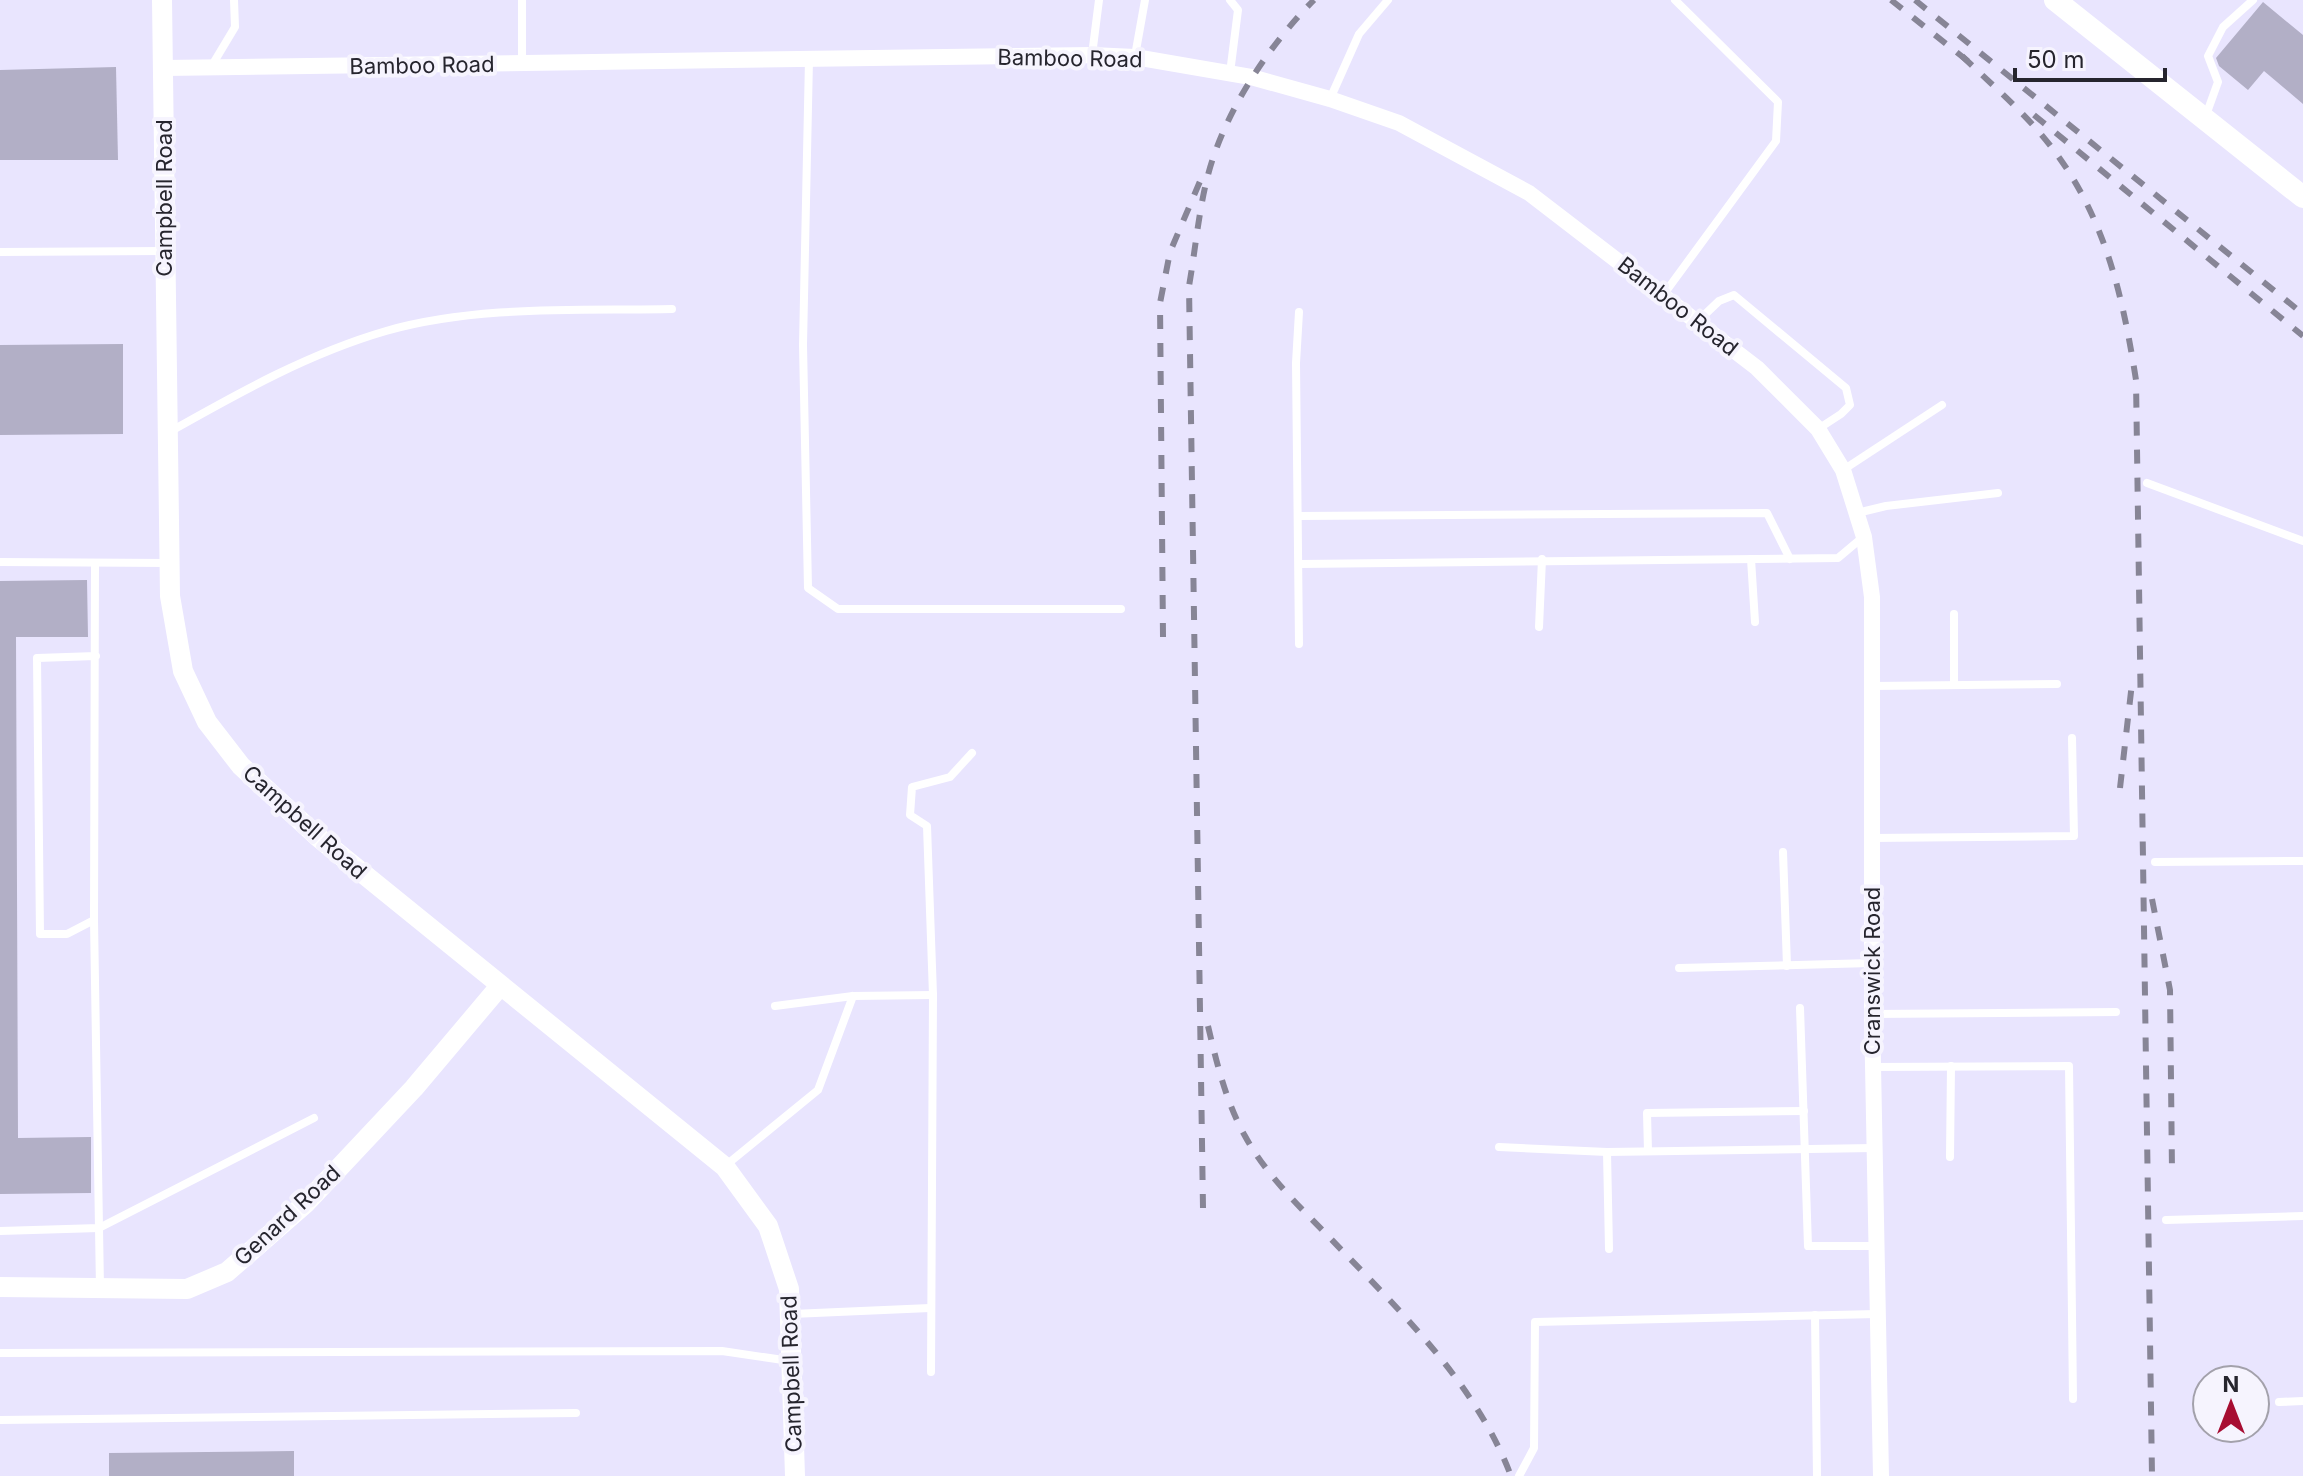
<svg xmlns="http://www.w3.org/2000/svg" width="2303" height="1476" viewBox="0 0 2303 1476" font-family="Inter,sans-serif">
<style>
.building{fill:#b2afc6}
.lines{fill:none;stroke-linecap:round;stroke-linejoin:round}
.service{stroke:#fff;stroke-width:8}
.minor{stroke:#fff;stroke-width:16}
.tertiary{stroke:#fff;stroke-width:20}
.secondary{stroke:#fff;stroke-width:22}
.rail{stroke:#878596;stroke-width:6;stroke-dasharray:14 14;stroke-linecap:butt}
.labels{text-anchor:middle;stroke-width:8;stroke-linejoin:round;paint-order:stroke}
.street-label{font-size:22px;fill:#26252e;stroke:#f6f4fe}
</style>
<rect width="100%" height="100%" fill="#e9e5fe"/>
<g class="building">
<polygon points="2263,2 2303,35 2303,104 2264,71 2248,90 2219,66 2216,58"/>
<polygon points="116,67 118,160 0,160 0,70"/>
<polygon points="123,344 123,434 0,435 0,345"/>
<polygon points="87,580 88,637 16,637 18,1138 91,1137 91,1193 0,1194 0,581"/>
<polygon points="294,1451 294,1476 109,1476 109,1453"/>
</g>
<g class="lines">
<g class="service">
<polyline points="522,0 522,63"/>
<polyline points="1230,0 1238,10 1230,73"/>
<polyline points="1092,55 1099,0"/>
<polyline points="1135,56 1145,0"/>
<polyline points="809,59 803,345 808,588 838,609 1121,609"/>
<polyline points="211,67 235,27 234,0"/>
<polyline points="1330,99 1359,34 1388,0"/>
<polyline points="2205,118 2218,82 2208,56 2223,27 2253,0"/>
<polyline points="0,252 163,251"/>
<polyline points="1664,294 1776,141 1778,102 1675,0"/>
<polyline points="1299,312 1296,363 1299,644"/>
<polyline points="1698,321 1719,301 1734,295 1846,388 1850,405 1841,414 1818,429"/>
<path d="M171,431C240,392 310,353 386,331C478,305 578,311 672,309"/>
<polyline points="1843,470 1942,405"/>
<polyline points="2147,483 2303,541"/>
<polyline points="1857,513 1886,506 1998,493"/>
<polyline points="1299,516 1767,513 1790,559"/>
<polyline points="1751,559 1755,622"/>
<polyline points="0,562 169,563"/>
<polyline points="95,563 94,920 67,934 40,934 37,658 96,656"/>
<polyline points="1300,564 1838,558 1863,537"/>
<polyline points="1954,614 1954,685"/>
<polyline points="1539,627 1542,559"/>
<polyline points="1873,686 2057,684"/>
<polyline points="1872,838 2074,836 2072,738"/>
<polyline points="1783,852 1787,966"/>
<polyline points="2155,862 2303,861"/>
<polyline points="1679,968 1872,963"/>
<polyline points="775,1006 853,996 933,995"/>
<polyline points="1800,1008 1808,1246 1875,1246"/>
<polyline points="1872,1014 2116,1012"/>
<polyline points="1873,1067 2069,1066 2073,1399"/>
<polyline points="1499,1147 1607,1152 1874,1148"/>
<polyline points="1648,1151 1647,1113 1804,1111"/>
<polyline points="1607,1152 1609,1249"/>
<polyline points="1950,1157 1951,1066"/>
<polyline points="725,1166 818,1090 853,996"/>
<polyline points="2166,1220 2303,1216"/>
<polyline points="0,1231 99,1228 94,920"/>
<polyline points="100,1288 99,1228 314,1118"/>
<polyline points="792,1314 930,1308"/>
<polyline points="1815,1315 1817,1476"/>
<polyline points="0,1353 722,1351 790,1361"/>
<polyline points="931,1372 933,995 927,826 910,815 912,787 950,777 972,753"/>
<polyline points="2279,1402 2303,1401"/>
<polyline points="0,1420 576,1413"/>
<polyline points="1519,1476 1534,1448 1535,1322 1877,1314"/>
</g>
<polyline class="minor" points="164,68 1092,55 1135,57 1251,77 1330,99 1399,123 1529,193 1757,368 1818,429 1843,470 1864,537 1872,597 1872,1014 1881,1476"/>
<g class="tertiary">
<polyline points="162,0 170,596 183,671 207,722 241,766 318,837 725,1167 768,1226 789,1289 795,1476"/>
<polyline points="0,1287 187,1289 227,1272 306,1203 414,1088 500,986"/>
</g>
<polyline class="secondary" points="2055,0 2303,197"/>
<g class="rail">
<polyline points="1891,0 1969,62"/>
<polyline points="1915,0 2303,314"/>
<path d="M1962,56C1985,78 2010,100 2032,124C2100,198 2121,284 2136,380L2152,1476"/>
<polyline points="2034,115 2303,336"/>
<polyline points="1163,637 1160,303 1170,252 1201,179"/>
<polyline points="2120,788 2132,683"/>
<polyline points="2152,899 2170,990 2172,1171"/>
<path d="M1208,1026C1217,1064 1226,1102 1245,1136C1266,1175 1300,1207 1331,1239C1398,1309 1476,1383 1511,1476"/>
<path d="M1203,1208L1189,286C1195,252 1198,217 1206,183C1221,117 1267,47 1314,0"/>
</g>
</g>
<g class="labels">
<g class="street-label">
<text transform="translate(1070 58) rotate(1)" y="8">Bamboo Road</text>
<text transform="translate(422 65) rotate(-1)" y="8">Bamboo Road</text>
<text transform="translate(164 198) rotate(-90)" y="8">Campbell Road</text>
<text transform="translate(1678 306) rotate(38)" y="8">Bamboo Road</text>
<text transform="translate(305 822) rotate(42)" y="8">Campbell Road</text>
<text transform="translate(1872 971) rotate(-90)" y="8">Cranswick Road</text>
<text transform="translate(287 1215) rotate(-43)" y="8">Genard Road</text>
<text transform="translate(791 1374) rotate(-92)" y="8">Campbell Road</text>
</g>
</g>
<g transform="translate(2231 1404)"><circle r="38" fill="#f6f4fe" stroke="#a3a1ab" stroke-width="2"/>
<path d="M0-6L14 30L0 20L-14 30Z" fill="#a70d32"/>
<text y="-12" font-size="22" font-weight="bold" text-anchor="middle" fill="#26252e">N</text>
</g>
<path d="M2015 68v12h150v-12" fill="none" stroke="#26252e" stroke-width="4"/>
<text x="2027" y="68" font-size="24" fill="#26252e" stroke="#f6f4fe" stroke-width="6" paint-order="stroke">50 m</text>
</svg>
